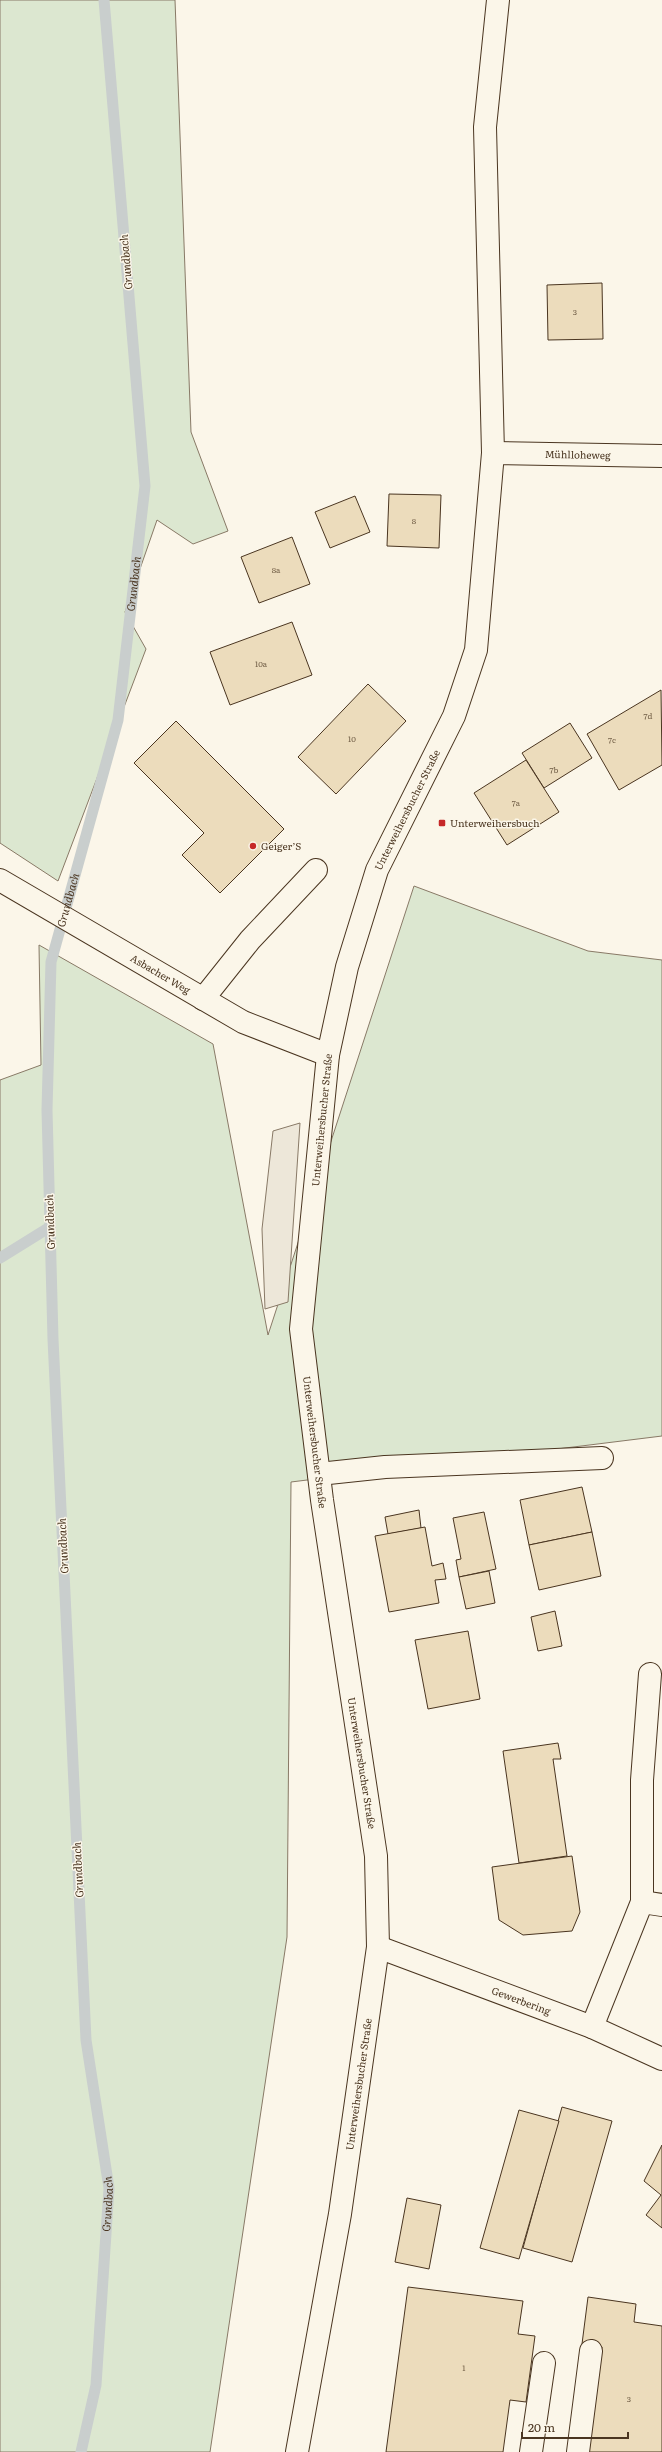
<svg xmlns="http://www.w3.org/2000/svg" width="662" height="2452" viewBox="0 0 662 2452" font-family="Literata,serif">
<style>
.green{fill:#dce7d0;stroke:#887966}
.parking{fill:#ede7d9;stroke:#887966}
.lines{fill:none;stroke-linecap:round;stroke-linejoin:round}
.stream{stroke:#c9cecd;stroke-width:11}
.building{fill:#ecdcbc;stroke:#4a3520}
.minor-casing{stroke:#4a3520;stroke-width:24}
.major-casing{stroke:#4a3520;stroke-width:24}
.minor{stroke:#fbf6e9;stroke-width:22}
.major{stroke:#fbf6e9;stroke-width:22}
.poi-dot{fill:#c62828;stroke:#fbf6e9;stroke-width:1.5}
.labels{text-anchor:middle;stroke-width:3;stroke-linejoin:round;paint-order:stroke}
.number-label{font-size:8px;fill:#725f47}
.street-label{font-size:10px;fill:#4a3520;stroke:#fbf6e9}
.poi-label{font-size:10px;fill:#4a3520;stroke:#fbf6e9;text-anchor:start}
.water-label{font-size:11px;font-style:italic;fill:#4a3520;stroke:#fbf6e9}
</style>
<rect width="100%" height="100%" fill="#fbf6e9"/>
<g class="green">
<polygon points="0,0 175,0 191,432 228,531 193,544 157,520 125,612 146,649 58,881 0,843"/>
<polygon points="414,886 588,951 662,960 662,1436 291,1482 287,1937 210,2452 0,2452 0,1080 41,1065 39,945 213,1044 268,1335"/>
</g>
<polygon class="parking" points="300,1123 288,1302 265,1309 262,1229 273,1131"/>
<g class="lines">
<g class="stream">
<polyline points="0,1258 50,1227"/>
<path id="s1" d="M81,2452L96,2385L109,2188L86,2040L53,1339L47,1110L51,962L118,720L145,486L104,0"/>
</g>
</g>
<g class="building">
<polygon points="602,283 603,339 548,340 547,285"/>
<polygon points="389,494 441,495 439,548 387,546"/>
<polygon points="355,496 370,532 330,548 315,512"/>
<polygon points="292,537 310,584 259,603 241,557"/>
<polygon points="292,622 312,675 230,705 210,652"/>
<polygon points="368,684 406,721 336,794 298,757"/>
<polygon points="661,690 662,765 619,790 587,734"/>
<polygon points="176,721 284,829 220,893 182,855 204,833 134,763"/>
<polygon points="570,723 592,758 544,788 522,753"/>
<polygon points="526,760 559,812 507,845 474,793"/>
<polygon points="582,1487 592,1532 529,1545 520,1500"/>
<polygon points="419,1510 421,1528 388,1534 385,1517"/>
<polygon points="484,1512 496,1569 459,1577 456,1560 461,1559 453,1518"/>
<polygon points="425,1527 432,1566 443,1563 446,1579 435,1580 439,1603 389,1612 375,1536"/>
<polygon points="592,1532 601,1576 539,1590 529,1545"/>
<polygon points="489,1571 495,1603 466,1609 459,1577"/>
<polygon points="555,1611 562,1646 538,1651 531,1617"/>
<polygon points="468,1631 480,1699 428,1709 415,1640"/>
<polygon points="558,1743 561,1759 553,1759 567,1856 519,1863 503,1751"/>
<polygon points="572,1856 580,1912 572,1931 523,1935 499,1920 492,1867"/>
<polygon points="562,2107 612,2121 572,2262 523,2248"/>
<polygon points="519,2110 559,2121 519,2259 480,2248"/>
<polygon points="662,2145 662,2228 646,2215 661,2195 644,2181"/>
<polygon points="407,2198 441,2205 429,2269 395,2262"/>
<polygon points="408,2287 523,2301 518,2334 535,2336 526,2402 510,2400 503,2452 386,2452"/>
<polygon points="588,2297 636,2304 634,2322 662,2326 662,2452 588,2452 602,2347 582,2344"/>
</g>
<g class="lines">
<defs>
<g id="minor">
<path id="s2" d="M0,880L243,1022L328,1055"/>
<polyline points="203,999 250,940 316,870"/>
<polyline points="319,1474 385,1467 602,1458"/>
<polyline points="642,1902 662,1905"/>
<path id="s3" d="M378,1947L592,2027L662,2059"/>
<polyline points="592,2027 642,1902 642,1780 650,1674"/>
<path id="s4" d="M297,2452L340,2214L378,1947L376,1856L322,1500L301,1329L328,1055L347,967L377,870L454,716L476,650L493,453L662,456"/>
<polyline points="531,2452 544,2363"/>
<polyline points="578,2452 591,2351"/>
</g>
<polyline id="major" points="493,453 485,127 498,0"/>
</defs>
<use href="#minor" class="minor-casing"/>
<use href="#major" class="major-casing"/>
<use href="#minor" class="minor"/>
<use href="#major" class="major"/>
</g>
<g class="poi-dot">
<rect x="438" y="819" width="8" height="8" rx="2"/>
<circle cx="253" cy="846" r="4"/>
</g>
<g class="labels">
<g class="number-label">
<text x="575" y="315">3</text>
<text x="414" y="524">8</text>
<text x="276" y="573">8a</text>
<text x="261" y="667">10a</text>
<text x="648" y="719">7d</text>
<text x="352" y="742">10</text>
<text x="612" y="743">7c</text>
<text x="554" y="773">7b</text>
<text x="516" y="806">7a</text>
<text x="464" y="2371">1</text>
<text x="629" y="2402">3</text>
</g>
<g class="street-label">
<text dy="4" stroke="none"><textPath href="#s4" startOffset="2126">Mühlloheweg</textPath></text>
<text dy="4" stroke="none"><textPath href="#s4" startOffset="1669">Unterweihersbucher Straße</textPath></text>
<text dy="4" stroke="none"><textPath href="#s2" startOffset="186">Asbacher Weg</textPath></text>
<text dy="4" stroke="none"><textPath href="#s4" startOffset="1345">Unterweihersbucher Straße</textPath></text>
<text transform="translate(315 1442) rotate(83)" y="4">Unterweihersbucher Straße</text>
<text transform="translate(362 1763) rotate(81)" y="4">Unterweihersbucher Straße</text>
<text dy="4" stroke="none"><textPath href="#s3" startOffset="153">Gewerbering</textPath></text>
<text dy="4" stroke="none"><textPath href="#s4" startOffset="373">Unterweihersbucher Straße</textPath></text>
</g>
<g class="poi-label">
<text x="450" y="827">Unterweihersbuch</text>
<text x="261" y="850">Geiger’S</text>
</g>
<g class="water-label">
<text transform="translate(126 262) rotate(-95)" y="4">Grundbach</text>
<text dy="4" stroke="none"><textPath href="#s1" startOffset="1883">Grundbach</textPath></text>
<text dy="4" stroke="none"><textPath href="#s1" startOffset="1559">Grundbach</textPath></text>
<text transform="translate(50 1222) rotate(-92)" y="4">Grundbach</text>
<text transform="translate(63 1546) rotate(-93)" y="4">Grundbach</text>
<text transform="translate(78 1870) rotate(-93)" y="4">Grundbach</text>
<text dy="4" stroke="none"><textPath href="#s1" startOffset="250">Grundbach</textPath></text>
</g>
</g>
<path d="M522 2432v6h106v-6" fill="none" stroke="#4a3520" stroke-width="2"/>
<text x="528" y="2432" font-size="12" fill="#4a3520" stroke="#fbf6e9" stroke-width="3" paint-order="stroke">20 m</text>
</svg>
